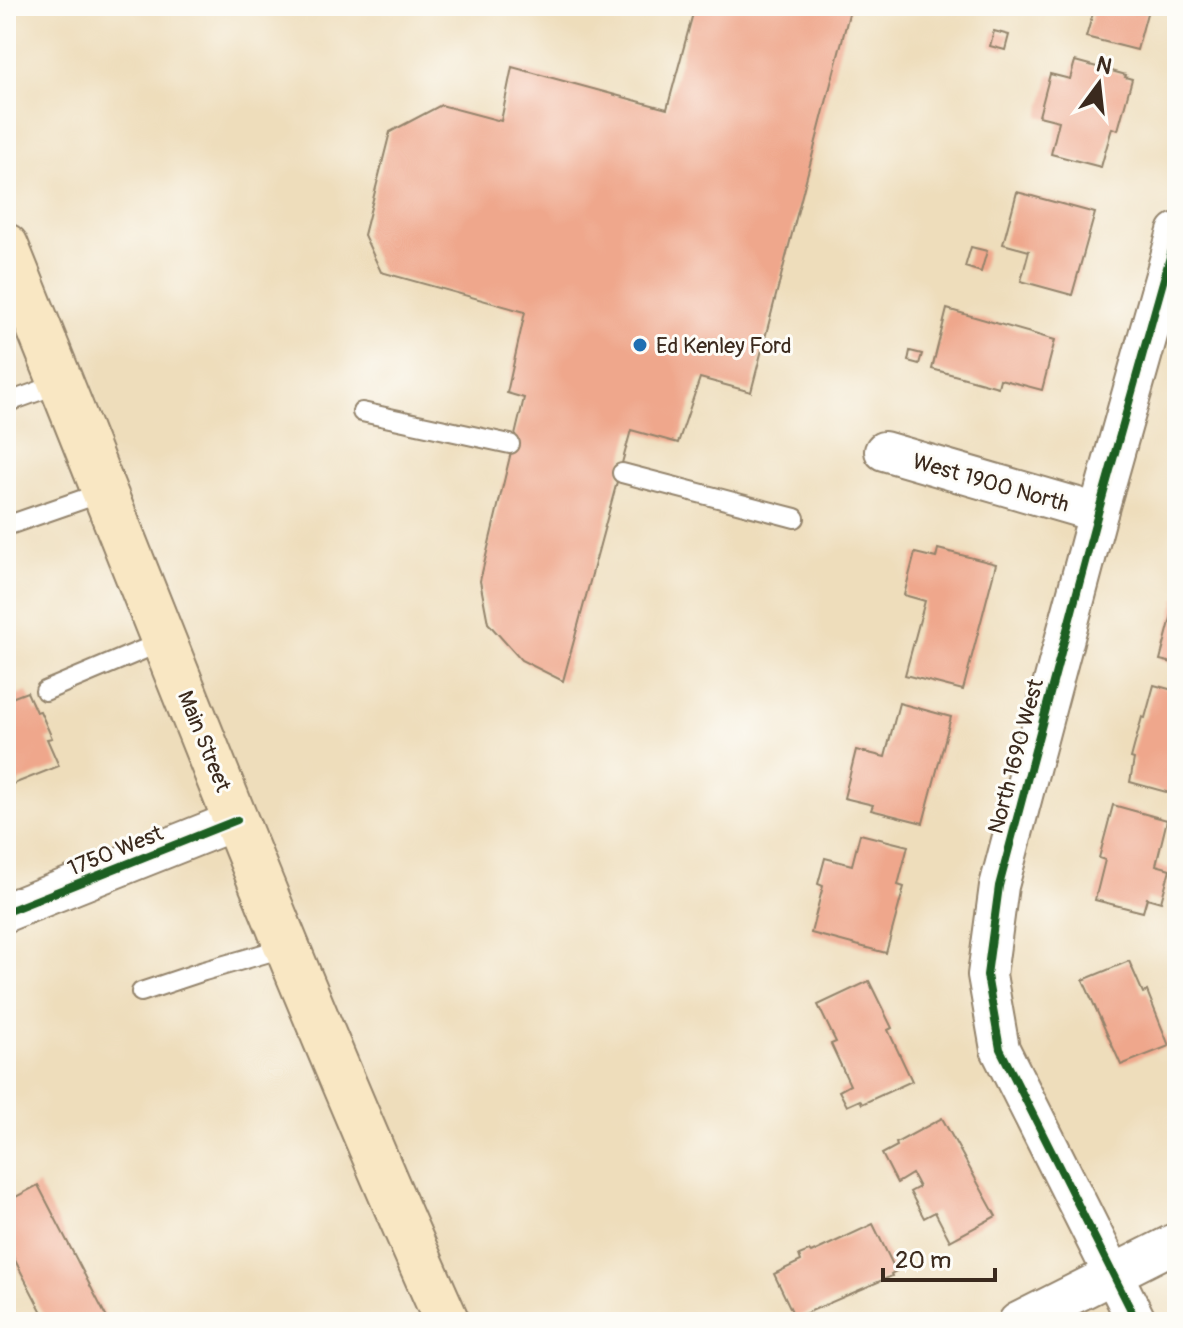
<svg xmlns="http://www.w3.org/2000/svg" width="1183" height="1328" viewBox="0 0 1183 1328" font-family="Pangolin,sans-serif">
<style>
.building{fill:#efa78c}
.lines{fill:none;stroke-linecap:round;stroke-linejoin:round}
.service-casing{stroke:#94846c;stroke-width:22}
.minor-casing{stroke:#94846c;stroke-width:42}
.secondary-casing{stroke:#94846c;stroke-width:48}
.service{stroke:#fff;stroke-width:18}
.minor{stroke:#fff;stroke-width:38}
.secondary{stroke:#f9e7c3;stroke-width:44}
.cycleway-casing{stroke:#fdfcf7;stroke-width:13}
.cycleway{stroke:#1b5e20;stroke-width:8}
.poi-dot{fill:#1f6fb2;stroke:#fdfcf7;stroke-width:3}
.labels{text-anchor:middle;stroke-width:6;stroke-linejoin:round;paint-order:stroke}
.poi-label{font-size:22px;fill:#3b2a1e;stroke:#fdfcf7;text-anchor:start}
.street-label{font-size:22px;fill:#3b2a1e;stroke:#fdfcf7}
</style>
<rect width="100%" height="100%" fill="#fdfcf7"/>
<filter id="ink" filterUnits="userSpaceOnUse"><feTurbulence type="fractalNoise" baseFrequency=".0125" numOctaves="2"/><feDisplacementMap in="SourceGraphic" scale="16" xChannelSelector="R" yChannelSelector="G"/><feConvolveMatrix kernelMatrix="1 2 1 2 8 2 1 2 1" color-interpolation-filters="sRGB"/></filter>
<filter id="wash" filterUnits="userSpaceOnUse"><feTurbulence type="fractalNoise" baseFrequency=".006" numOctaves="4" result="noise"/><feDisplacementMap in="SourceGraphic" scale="32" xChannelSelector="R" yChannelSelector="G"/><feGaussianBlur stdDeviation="1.8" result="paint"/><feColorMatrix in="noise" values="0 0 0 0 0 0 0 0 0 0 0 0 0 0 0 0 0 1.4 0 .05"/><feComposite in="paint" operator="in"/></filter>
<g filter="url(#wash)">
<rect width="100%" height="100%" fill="#edb"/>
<g id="blocks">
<g class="building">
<polygon points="695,6 851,6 751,392 700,378 678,443 631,430 563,681 521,660 488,623 480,581 524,398 507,393 525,312 381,272 364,235 390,132 441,105 501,121 512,67 667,109"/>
<polygon points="1095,6 1149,6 1137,50 1086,37"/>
<polygon points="994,31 1009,35 1005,50 990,46"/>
<polygon points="1075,61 1126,75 1125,77 1132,79 1118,130 1112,128 1101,167 1051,154 1059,121 1039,116 1050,74 1070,79"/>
<polygon points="1017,192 1095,213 1072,295 1021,281 1029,251 1003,244"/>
<polygon points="971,247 987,251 981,272 965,267"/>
<polygon points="947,309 1055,340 1042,390 1000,379 998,387 932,369"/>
<polygon points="910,351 922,354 919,364 908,361"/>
<polygon points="938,549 996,564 963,690 905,675 925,601 904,595 915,553 936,558"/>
<polygon points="1176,599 1177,599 1177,664 1160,660"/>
<polygon points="1154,685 1177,691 1177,795 1130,782 1134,759 1131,758 1142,717 1145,718"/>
<polygon points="27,692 36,712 40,711 52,738 47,739 59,766 6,787 6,700"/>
<polygon points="899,703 951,717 923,823 871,810 873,805 844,798 856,750 885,757"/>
<polygon points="1113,805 1167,820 1156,865 1170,869 1161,902 1147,898 1143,912 1095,900 1105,860 1099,858"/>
<polygon points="860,834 908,846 898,885 904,887 886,953 811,933 823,886 818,884 825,858 852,865"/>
<polygon points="1129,961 1143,993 1147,991 1169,1046 1121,1065 1083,980"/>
<polygon points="869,981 892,1028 888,1030 912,1081 862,1104 860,1100 847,1106 839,1091 850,1085 831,1044 836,1042 818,1005"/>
<polygon points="942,1118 996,1216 950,1241 935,1212 924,1218 910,1192 919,1187 912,1174 897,1183 882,1154 897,1146 896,1143"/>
<polygon points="38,1185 109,1322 47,1322 6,1243 6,1202"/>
<polygon points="873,1224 896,1271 891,1274 892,1276 795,1318 774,1274 801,1261 799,1255 809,1251 811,1253"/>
</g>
</g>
</g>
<g filter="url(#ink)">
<use href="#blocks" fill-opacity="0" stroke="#94846c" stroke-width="2"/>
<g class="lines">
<defs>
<g id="service">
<polyline points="6,403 61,383"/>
<polyline points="362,412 510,444"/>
<polyline points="622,473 795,518"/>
<polyline points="6,526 104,492"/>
<polyline points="45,691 164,641"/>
<polyline points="141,992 204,971 287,947"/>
</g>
<g id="minor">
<polyline points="884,451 1098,513"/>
<polyline points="6,912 237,820"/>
<polyline points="1018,1322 1177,1242"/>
<polyline points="1137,1322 1000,1049 987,975 999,886 1098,513 1177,232"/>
</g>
<path id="secondary" d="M6,246C151,605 289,968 447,1322"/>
</defs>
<use href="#service" class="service-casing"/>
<use href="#minor" class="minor-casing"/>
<use href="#secondary" class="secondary-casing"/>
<use href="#service" class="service"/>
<use href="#minor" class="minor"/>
<use href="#secondary" class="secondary"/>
<defs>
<g id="cycleway">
<polyline points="6,912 237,820"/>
<polyline points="1137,1322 1000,1049 987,975 999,886 1098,513 1177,232"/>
</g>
</defs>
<use href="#cycleway" class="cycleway-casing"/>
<use href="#cycleway" class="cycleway"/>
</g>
</g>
<circle class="poi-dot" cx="640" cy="345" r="8"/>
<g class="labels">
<g class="poi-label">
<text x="656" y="353">Ed Kenley Ford</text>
</g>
<g class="street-label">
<text transform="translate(991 482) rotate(16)" y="8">West 1900 North</text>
<text transform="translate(205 741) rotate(68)" y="8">Main Street</text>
<text transform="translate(1015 756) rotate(-75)" y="8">North 1690 West</text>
<text transform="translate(115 850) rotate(-22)" y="8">1750 West</text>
</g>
</g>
<rect width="1183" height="1328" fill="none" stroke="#fdfcf7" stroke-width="32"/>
<g transform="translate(1099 84) rotate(15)" stroke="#fdfcf7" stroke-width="6" paint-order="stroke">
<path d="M0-6L14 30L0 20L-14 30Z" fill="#3b2a1e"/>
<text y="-12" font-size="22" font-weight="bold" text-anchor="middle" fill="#3b2a1e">N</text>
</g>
<path d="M883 1268v12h112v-12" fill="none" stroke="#3b2a1e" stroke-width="4"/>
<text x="895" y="1268" font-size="24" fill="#3b2a1e" stroke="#fdfcf7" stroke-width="6" paint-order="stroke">20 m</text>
</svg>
